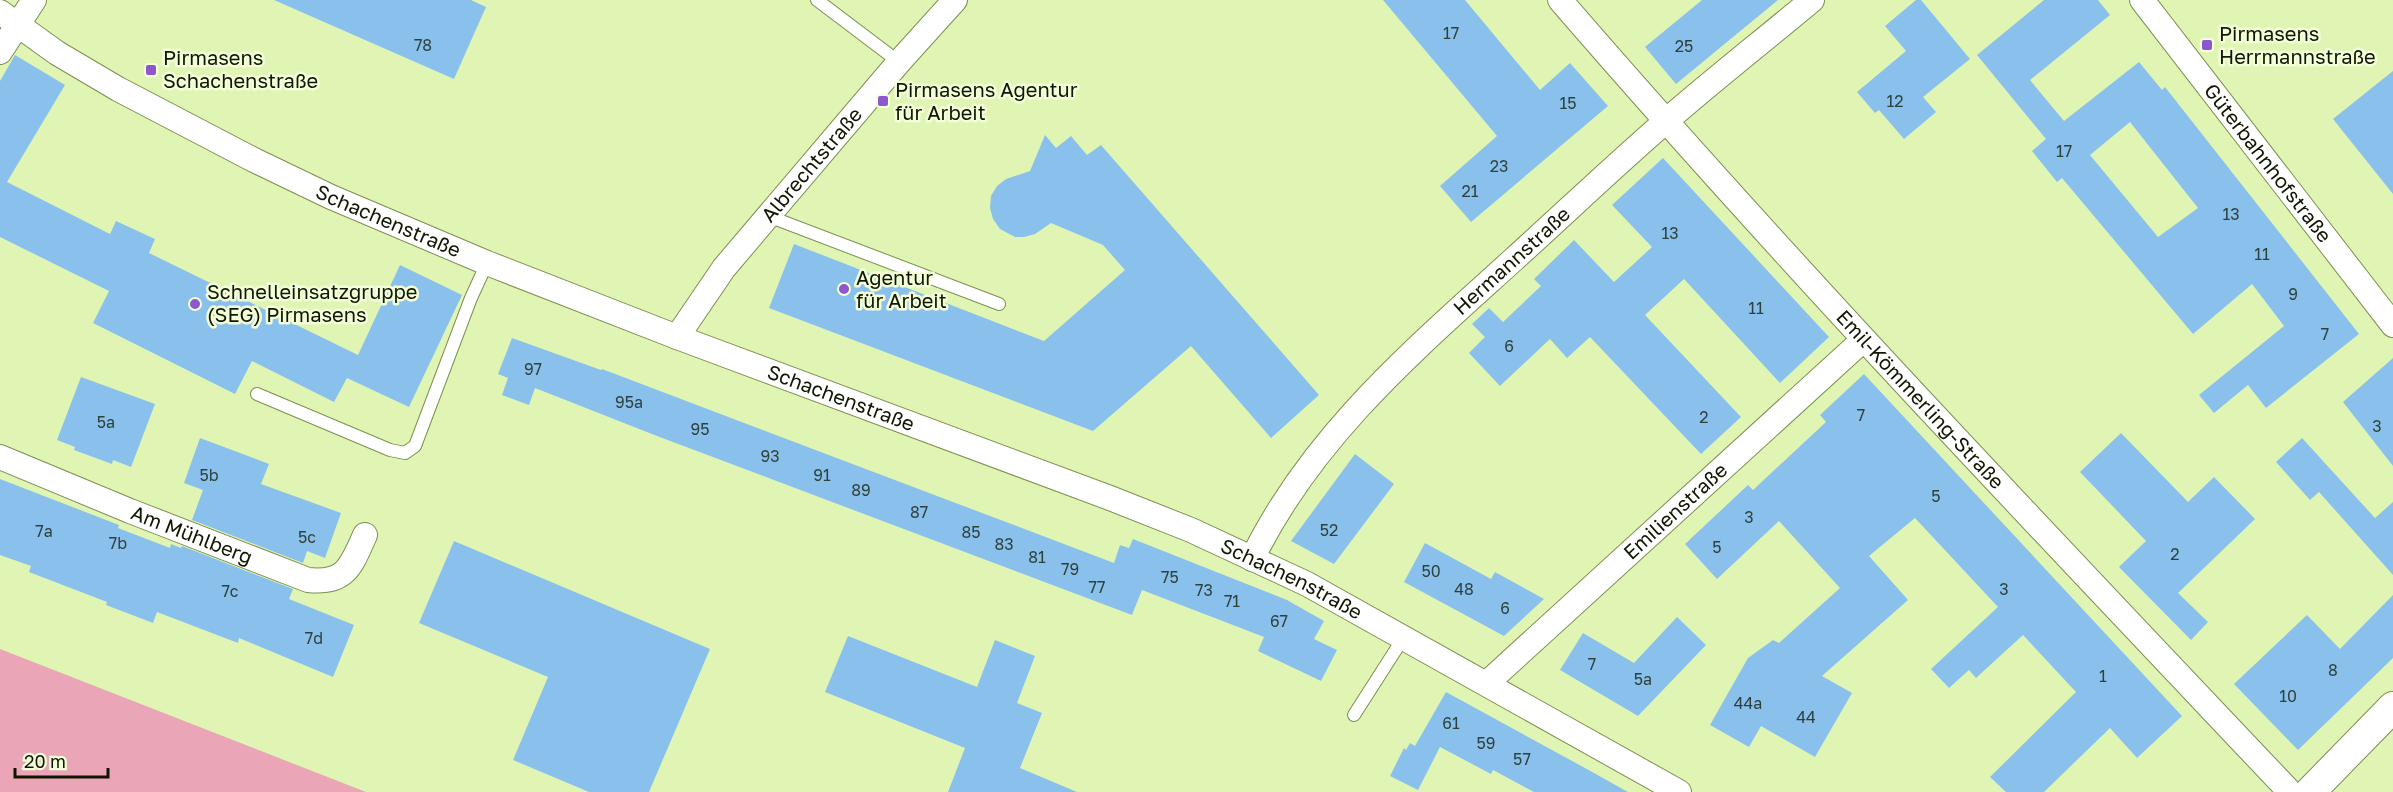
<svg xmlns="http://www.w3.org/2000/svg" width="2393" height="792" viewBox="0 0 2393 792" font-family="'Golos Text',sans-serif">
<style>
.forest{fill:#eaa5b7}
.building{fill:#8ac1ec;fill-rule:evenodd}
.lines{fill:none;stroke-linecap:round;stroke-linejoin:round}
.service-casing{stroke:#7d8f51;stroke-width:14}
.minor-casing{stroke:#7d8f51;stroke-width:26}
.tertiary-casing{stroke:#7d8f51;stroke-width:32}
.service{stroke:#fff;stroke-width:12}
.minor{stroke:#fff;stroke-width:24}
.tertiary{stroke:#fff;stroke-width:30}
.poi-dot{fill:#8f57cf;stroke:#f2ffd8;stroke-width:2}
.labels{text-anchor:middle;stroke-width:5;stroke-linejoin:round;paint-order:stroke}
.number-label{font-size:16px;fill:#2e413c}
.poi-label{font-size:20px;fill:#101601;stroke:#f2ffd8;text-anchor:start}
.street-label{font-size:20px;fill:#101601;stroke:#f2ffd8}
</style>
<rect width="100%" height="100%" fill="#e0f5b4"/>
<polygon class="forest" points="0,649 366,792 0,792"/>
<g class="building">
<polygon points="274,0 471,0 486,7 454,79"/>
<polygon points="1383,0 1465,0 1540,90 1570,63 1608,106 1471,222 1440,186 1497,136"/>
<polygon points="1702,0 1778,0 1676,84 1645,47"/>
<polygon points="1916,0 1921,0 1970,59 1923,97 1936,112 1904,139 1879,110 1875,113 1857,92 1906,51 1885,26"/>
<path d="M2044,0H2098L2110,15L2030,80L2064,121L2139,62L2162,90L2165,87L2359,334L2266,408L2248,385L2214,413L2199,395L2284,326L2252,284L2193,334L2062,178L2057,182L2032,151L2046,139L1977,55ZM2130,122L2198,208L2158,237L2090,155Z"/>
<polygon points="15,55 65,85 7,182 110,234 116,221 155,239 149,253 358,355 400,265 462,295 409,407 347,378 334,402 252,361 235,394 93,323 109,291 0,237 0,81"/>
<polygon points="2393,71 2393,194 2333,119"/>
<polygon points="1045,135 1056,148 1071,136 1087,155 1101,145 1319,395 1271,438 1191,346 1093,431 769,308 794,244 1044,341 1125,270 1103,245 1051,223 1035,234 1024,237 1015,237 1000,229 993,219 990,208 991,196 997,186 1006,179 1030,171"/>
<polygon points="1663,158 1829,337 1780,383 1684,279 1645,315 1741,417 1701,454 1590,337 1567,358 1550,339 1500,386 1469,353 1485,337 1472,324 1489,308 1503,322 1541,286 1534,279 1574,240 1614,282 1652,247 1612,205"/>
<polygon points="512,338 601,370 602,369 1114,563 1120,545 1129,548 1133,539 1287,600 1324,621 1314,639 1337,650 1321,681 1258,651 1264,637 1142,590 1132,615 657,436 535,388 529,405 502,395 508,378 498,374"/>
<polygon points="2393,358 2393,466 2343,402"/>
<polygon points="1864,374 2182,716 2137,758 2110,728 2044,792 2006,792 1990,777 2076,692 2023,635 1976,678 1969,670 1949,688 1931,669 1998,607 1915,518 1869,556 1908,600 1822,676 1852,693 1815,757 1761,726 1749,747 1710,725 1748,658 1773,640 1779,643 1840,588 1779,521 1717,579 1685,544 1748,485 1753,490 1826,422 1820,415"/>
<polygon points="81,377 155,404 131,467 113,460 112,464 74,450 75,447 57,440"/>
<polygon points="2121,433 2188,502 2214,477 2255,519 2178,593 2208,622 2191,640 2119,567 2146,541 2080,472"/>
<polygon points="200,438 269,464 261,484 341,513 325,558 307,551 303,563 192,520 203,490 184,483"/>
<polygon points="2302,438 2375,518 2393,502 2393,575 2319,492 2310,500 2276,462"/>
<polygon points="1355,454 1394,484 1334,564 1291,541"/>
<polygon points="0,479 119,525 118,528 170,548 171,544 181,548 182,546 293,589 289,599 354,625 333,677 239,638 238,643 157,612 153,623 106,605 107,602 29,572 31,566 0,555"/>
<polygon points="454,541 710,649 649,792 589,792 513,760 548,677 419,623"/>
<polygon points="1425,543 1491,579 1495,572 1544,599 1504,636 1404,582"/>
<polygon points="2393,595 2393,658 2298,750 2234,684 2307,615 2340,649"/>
<polygon points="1677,617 1706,645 1638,716 1560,670 1583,633 1634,663"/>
<polygon points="848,636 977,687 995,640 1035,656 1017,703 1042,713 1020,768 1077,792 948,792 965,748 825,692"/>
<polygon points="1446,692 1585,768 1628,792 1534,792 1493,770 1491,774 1440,747 1418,790 1390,776 1404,748 1406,750 1410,743 1415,746"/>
</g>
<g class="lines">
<defs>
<g id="service">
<polyline points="817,0 899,62"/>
<polyline points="768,216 999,304"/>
<polyline points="257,394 390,450 405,453 415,446 471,298 487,263"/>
<polyline points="1354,715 1404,637"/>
</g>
<g id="minor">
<path id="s1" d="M1560,0C1795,272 2043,531 2290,792"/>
<path id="s2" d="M2142,0L2393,325"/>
<path id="s3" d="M0,12L57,53L118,89L254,160L331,197L487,263L677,337L1110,498L1191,530L1307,584L1679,792"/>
<polyline points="0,52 34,0"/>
<path id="s4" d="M677,337L724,268L899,62L955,0"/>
<path id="s5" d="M0,457L130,511L308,580C346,584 351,566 365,535"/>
<path id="s6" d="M1252,559C1312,436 1414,350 1513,260C1564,214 1613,167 1665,122C1713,80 1763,41 1812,0"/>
<path id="s7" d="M1487,683L1863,340"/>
</g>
<polyline id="tertiary" points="2310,792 2393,707"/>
</defs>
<use href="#service" class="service-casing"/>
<use href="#minor" class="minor-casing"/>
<use href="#tertiary" class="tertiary-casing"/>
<use href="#service" class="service"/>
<use href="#minor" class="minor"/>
<use href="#tertiary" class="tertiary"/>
</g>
<g class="poi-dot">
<rect x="2201" y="39" width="12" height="12" rx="3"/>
<rect x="145" y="64" width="12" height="12" rx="3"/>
<rect x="877" y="95" width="12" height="12" rx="3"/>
<circle cx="844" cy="289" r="6"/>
<circle cx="195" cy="304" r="6"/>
</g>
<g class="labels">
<g class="number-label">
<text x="1451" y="39">17</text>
<text x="423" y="51">78</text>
<text x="1684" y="52">25</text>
<text x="1895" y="107">12</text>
<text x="1568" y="109">15</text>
<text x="2064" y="157">17</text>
<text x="1499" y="172">23</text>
<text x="1470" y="197">21</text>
<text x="2231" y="220">13</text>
<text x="1670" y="239">13</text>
<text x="2262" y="260">11</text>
<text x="2293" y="300">9</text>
<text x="1756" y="314">11</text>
<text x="2325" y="340">7</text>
<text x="1509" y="352">6</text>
<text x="533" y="375">97</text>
<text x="629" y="408">95a</text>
<text x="1861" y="421">7</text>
<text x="1704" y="423">2</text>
<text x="106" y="428">5a</text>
<text x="2377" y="432">3</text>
<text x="700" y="435">95</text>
<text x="770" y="462">93</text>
<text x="209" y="481">5b</text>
<text x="822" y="481">91</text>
<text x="861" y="496">89</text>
<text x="1936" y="502">5</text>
<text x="919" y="518">87</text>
<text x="1749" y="523">3</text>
<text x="1329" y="536">52</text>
<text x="44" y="537">7a</text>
<text x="971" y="538">85</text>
<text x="307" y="543">5c</text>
<text x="118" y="549">7b</text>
<text x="1004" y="550">83</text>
<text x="1717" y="553">5</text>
<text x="2175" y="560">2</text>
<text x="1037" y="563">81</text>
<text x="1070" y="575">79</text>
<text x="1431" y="577">50</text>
<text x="1170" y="583">75</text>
<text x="1097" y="593">77</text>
<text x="1464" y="595">48</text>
<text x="2004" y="595">3</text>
<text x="1204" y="596">73</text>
<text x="230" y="597">7c</text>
<text x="1232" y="607">71</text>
<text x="1505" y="614">6</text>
<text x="1279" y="627">67</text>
<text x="314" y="644">7d</text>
<text x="1592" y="670">7</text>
<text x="2333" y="676">8</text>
<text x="2103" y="682">1</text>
<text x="1643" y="685">5a</text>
<text x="2288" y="702">10</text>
<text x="1748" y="709">44a</text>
<text x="1806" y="723">44</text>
<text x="1451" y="729">61</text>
<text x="1486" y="749">59</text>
<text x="1522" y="765">57</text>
</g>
<g class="poi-label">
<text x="2219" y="41">Pirmasens<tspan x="2219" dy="23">Herrmannstraße</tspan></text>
<text x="163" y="65">Pirmasens<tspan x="163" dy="23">Schachenstraße</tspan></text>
<text x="895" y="97">Pirmasens Agentur<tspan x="895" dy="23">für Arbeit</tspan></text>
<text x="856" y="285">Agentur<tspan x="856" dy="23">für Arbeit</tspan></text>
<text x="207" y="299">Schnelleinsatzgruppe<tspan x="207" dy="23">(SEG) Pirmasens</tspan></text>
</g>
<g class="street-label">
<text dy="7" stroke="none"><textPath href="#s2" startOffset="206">Güterbahnhofstraße</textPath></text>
<text dy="7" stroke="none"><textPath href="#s4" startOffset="219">Albrechtstraße</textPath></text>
<text dy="7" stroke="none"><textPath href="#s3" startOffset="442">Schachenstraße</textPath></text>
<text dy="7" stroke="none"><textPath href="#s6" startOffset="398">Hermannstraße</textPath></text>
<text dy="7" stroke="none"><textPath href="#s3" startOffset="928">Schachenstraße</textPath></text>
<text dy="7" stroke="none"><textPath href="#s1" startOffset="538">Emil-Kömmerling-Straße</textPath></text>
<text dy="7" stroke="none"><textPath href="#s7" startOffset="255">Emilienstraße</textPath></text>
<text dy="7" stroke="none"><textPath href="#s5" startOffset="207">Am Mühlberg</textPath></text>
<text dy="7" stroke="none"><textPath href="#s3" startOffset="1414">Schachenstraße</textPath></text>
</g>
</g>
<path d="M15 768v9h93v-9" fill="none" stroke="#101601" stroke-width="3"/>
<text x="24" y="768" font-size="18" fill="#101601" stroke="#f2ffd8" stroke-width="4.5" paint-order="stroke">20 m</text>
</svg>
